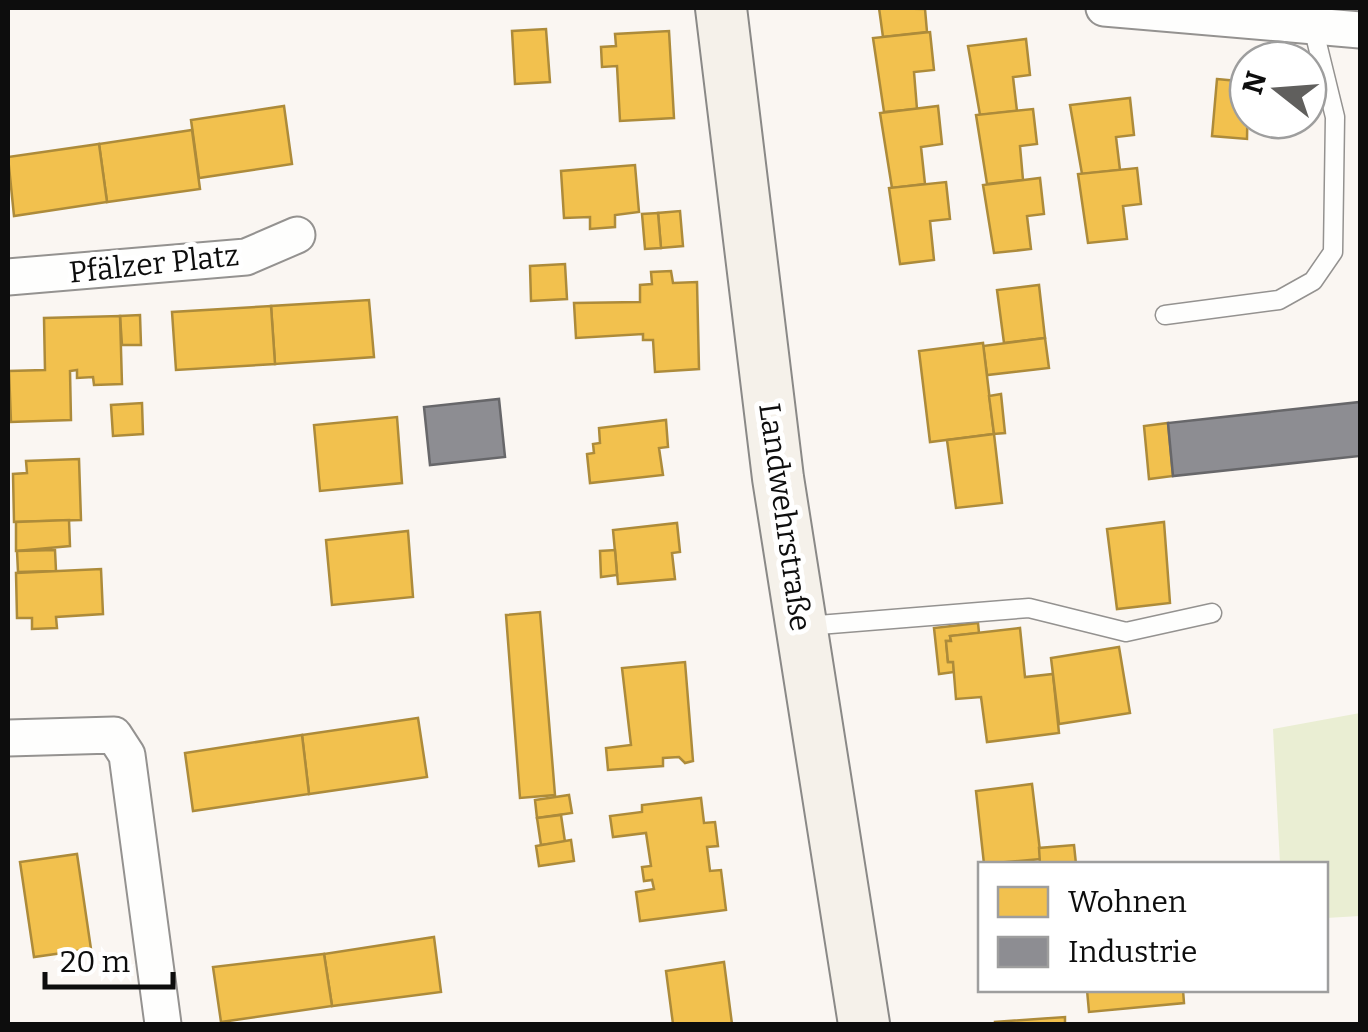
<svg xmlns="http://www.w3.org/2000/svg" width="1368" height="1032" viewBox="0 0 1368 1032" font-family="Bitter,serif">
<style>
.green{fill:#eaeed3}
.homes{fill:#f2c14e;stroke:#ad8b3a;stroke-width:2.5}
.industry{fill:#8d8d92;stroke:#67676a;stroke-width:2.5}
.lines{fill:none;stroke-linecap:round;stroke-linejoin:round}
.service-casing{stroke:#949290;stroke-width:21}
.minor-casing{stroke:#949290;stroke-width:39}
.secondary-casing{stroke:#8a8987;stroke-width:54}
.service{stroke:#fefefd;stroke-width:18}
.minor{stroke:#fefefd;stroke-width:35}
.secondary{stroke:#f5f1ea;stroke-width:50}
.labels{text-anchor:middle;stroke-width:10;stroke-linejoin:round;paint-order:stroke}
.street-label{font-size:30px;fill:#0d0d0d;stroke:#fff}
</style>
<rect width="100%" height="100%" fill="#faf6f2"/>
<polygon class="green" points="1360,713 1360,916 1326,918 1326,864 1280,864 1273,729"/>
<g class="homes">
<polygon points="879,8 925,9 927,32 883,37"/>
<polygon points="546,29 550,82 515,84 512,31"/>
<polygon points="669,31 674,118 620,121 617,66 602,67 601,47 616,46 615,34"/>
<polygon points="930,32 934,70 914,72 917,109 884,112 873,38"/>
<polygon points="1026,39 1030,75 1013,77 1017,111 980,115 968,46"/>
<polygon points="1217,79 1248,82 1247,139 1212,136"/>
<polygon points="1130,98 1134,135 1116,137 1120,170 1082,174 1070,105"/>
<polygon points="284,106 292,164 199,178 191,120"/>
<polygon points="938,106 942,144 921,147 925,184 892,188 880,113"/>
<polygon points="1033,109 1037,144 1020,146 1023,180 987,184 976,115"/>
<polygon points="192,130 200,189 107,202 99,144"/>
<polygon points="99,144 107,202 14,216 8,157"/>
<polygon points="635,165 639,212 615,215 615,227 590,229 590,217 564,218 561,171"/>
<polygon points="1137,168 1141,204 1123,206 1127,239 1088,243 1078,174"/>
<polygon points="1040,178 1044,214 1027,216 1031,249 994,253 983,185"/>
<polygon points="946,182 950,219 930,221 934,260 900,264 889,188"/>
<polygon points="680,211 683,246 661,248 658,213"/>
<polygon points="658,213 661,248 645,249 642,214"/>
<polygon points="565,264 567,299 531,301 530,266"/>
<polygon points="671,271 673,283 697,282 699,369 655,372 653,340 643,340 643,334 576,338 574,303 640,302 640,285 652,284 651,272"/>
<polygon points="1039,285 1045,338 1004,343 997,290"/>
<polygon points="369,300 374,357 275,364 271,306"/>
<polygon points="271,306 275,364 176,370 172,312"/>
<polygon points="140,315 141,345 122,345 120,316"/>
<polygon points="120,316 122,384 94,385 93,377 77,378 77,370 70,371 71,420 11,422 9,371 45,370 44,318"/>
<polygon points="1045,338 1049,368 987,375 983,346"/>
<polygon points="983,343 994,434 930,442 919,351"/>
<polygon points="1001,394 1005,433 994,434 989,396"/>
<polygon points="142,403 143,434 113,436 111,405"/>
<polygon points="397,417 402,483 320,491 314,425"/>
<polygon points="666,420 668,447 659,448 663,475 590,483 587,454 594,453 593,444 600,443 599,428"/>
<polygon points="1168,423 1173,476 1149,479 1144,426"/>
<polygon points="994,434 1002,503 956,508 947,440"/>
<polygon points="79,459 81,520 14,522 13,474 27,473 26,461"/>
<polygon points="69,520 70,546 16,551 16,522"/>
<polygon points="1164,522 1170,603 1117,609 1107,529"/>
<polygon points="677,523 680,552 672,553 675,579 618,584 613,530"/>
<polygon points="408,531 413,597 332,605 326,540"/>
<polygon points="55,550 56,571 18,572 17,551"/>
<polygon points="615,550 617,575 601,577 600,551"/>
<polygon points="101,569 103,614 56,617 57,628 32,629 32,618 17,618 16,573"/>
<polygon points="540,612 555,795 520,798 506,615"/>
<polygon points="978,623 979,633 950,636 951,641 946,641 948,662 953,662 954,672 939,674 934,628"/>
<polygon points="1020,628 1025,677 1053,674 1059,733 987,742 981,697 956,699 953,662 948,662 946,641 951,641 950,636"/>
<polygon points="1119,647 1130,713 1059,724 1051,658"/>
<polygon points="685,662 693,761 685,763 679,757 663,758 663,766 608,770 606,748 631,745 622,668"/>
<polygon points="418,718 427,777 309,794 302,735"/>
<polygon points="302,735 309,794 193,811 185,753"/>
<polygon points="1032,784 1041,859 984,864 976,791"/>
<polygon points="569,795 572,813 537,818 535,800"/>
<polygon points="701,798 704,823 715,822 718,846 707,847 710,871 721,870 726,910 640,921 636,892 654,889 652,880 644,881 642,867 651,866 646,833 613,837 610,816 642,812 642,805"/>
<polygon points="561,815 565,842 541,845 537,818"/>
<polygon points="571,840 574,861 539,866 536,846"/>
<polygon points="1074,845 1076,864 1040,864 1039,848"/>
<polygon points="77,854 91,949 34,957 20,862"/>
<polygon points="434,937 441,992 332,1006 324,954"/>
<polygon points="324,954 332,1006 221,1022 213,967"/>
<polygon points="724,962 732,1024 673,1024 666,971"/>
<polygon points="1087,990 1183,990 1184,1003 1089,1012"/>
<polygon points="1065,1017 1065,1024 995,1024 995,1022"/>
</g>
<g class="industry">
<polygon points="499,399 505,457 430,465 424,407"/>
<polygon points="1360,402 1360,456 1173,476 1168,423"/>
</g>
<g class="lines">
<defs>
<g id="service">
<polyline points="1165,315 1279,300 1313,281 1333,252 1335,117 1313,27"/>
<polyline points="806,626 1029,608 1126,632 1212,613"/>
</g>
<g id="minor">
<polyline points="1104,8 1360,30"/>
<polyline points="8,277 246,257 297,235"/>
<polyline points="8,738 114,735 127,755 163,1024"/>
</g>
<polyline id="secondary" points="721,8 778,478 864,1024"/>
</defs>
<use href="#service" class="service-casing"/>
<use href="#minor" class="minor-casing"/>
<use href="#secondary" class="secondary-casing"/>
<use href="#service" class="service"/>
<use href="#minor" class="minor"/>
<use href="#secondary" class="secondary"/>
</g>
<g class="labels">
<g class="street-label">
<text transform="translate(154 264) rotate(-6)" y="10">Pfälzer Platz</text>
<text transform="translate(785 517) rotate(82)" y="10">Landwehrstraße</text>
</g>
</g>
<rect width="1368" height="1032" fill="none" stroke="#0d0d0d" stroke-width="20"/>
<rect x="978" y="862" width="350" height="130" fill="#ffffff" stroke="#9e9e9e" stroke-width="2.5"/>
<rect x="998" y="887" width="50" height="30" fill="#f2c14e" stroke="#9e9e9e" stroke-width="2.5"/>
<text x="1068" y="912" font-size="30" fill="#0d0d0d">Wohnen</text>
<rect x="998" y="937" width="50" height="30" fill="#8d8d92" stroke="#9e9e9e" stroke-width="2.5"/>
<text x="1068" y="962" font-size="30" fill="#0d0d0d">Industrie</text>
<g transform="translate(1278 90) rotate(287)"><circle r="48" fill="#ffffff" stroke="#9e9e9e" stroke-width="2.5"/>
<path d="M0-8L18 38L0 25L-18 38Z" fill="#605f5d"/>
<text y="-15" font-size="28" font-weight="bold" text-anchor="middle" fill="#0d0d0d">N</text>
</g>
<path d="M45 972v15h128v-15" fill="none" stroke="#0d0d0d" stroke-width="5"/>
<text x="60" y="972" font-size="30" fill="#0d0d0d" stroke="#ffffff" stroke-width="8" paint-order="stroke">20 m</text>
</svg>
